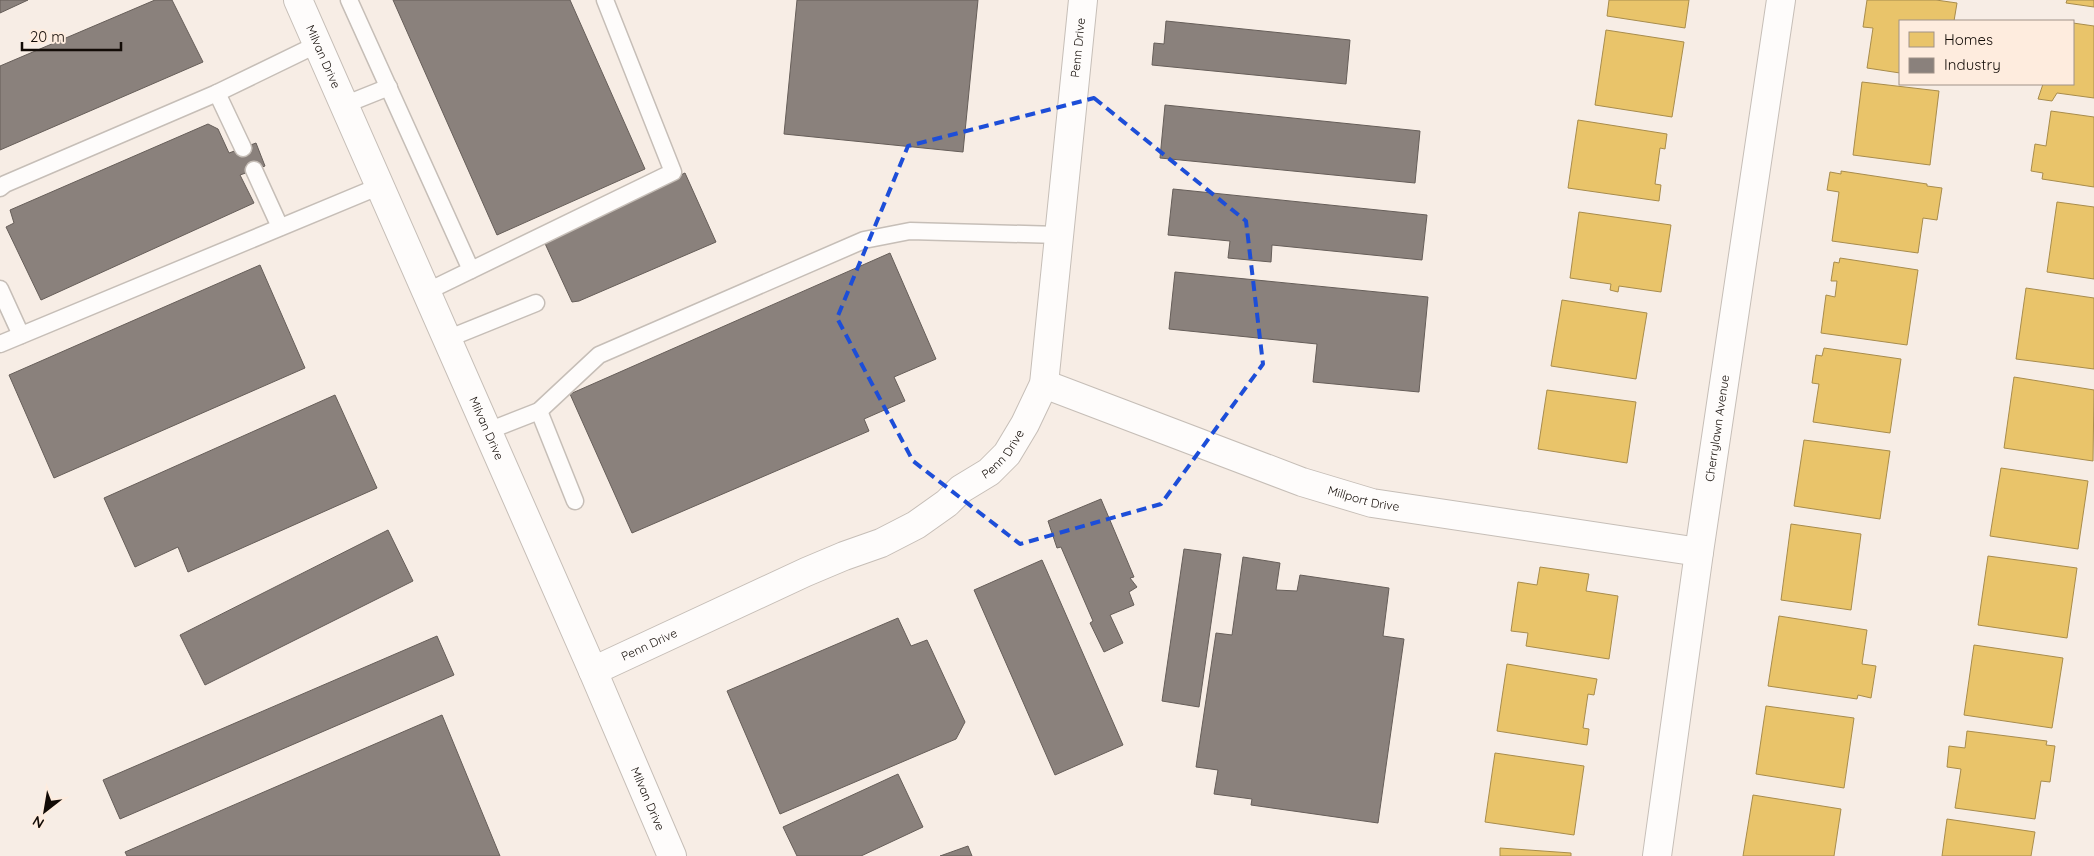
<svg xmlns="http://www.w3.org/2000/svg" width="2094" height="856" viewBox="0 0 2094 856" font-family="Quicksand,sans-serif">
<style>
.homes{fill:#e9c46a;stroke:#a88c4c}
.industry{fill:#8a817c;stroke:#665e59}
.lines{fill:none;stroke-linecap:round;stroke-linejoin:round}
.service-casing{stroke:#c6beb7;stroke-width:19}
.minor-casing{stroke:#c6beb7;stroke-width:30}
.tertiary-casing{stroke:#c6beb7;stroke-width:30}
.service{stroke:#fefcfb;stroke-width:16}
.minor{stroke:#fefcfb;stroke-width:28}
.tertiary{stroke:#fefcfb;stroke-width:28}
.marked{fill:none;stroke:#1d4ed8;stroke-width:4;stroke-dasharray:10 6;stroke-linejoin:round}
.labels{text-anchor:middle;stroke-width:5;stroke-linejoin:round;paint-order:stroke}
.street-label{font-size:12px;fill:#120b06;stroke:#feecde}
</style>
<rect width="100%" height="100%" fill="#f7ede5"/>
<g class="homes">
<polygon points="1609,0 1689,0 1685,28 1607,16"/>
<polygon points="1867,0 1936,0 1957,3 1954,21 1900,21 1900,73 1867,68 1873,28 1863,27"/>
<polygon points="2067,0 2094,0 2094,7 2066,3"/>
<polygon points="2073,23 2094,26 2094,98 2057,93 2052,101 2038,99 2043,84 2073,84"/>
<polygon points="1606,30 1684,42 1672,117 1595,105"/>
<polygon points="1862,82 1939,91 1930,165 1853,155"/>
<polygon points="2051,111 2094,117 2094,187 2042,179 2043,173 2031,171 2035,144 2046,146"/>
<polygon points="1578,120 1667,134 1665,149 1660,148 1655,184 1661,185 1659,201 1568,188"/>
<polygon points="1841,171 1927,184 1927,186 1942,188 1937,220 1923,218 1918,253 1832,241 1839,192 1827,190 1830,172 1841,174"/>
<polygon points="2057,202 2094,207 2094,279 2047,272"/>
<polygon points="1579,212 1671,225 1661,292 1619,286 1618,292 1610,290 1611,284 1570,278"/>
<polygon points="1840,258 1918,270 1907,345 1821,333 1826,295 1835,297 1837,281 1831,281 1834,262 1839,263"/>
<polygon points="2026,288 2094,298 2094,369 2016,359"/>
<polygon points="1562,300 1647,313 1636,379 1551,366"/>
<polygon points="1824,348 1901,359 1890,433 1813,422 1819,384 1812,383 1816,355 1822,356"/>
<polygon points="2014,377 2094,390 2093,461 2004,448"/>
<polygon points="1547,390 1636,402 1627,463 1538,449"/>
<polygon points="1804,440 1890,451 1880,519 1794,506"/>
<polygon points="2001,468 2088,481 2078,549 1990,536"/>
<polygon points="1791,524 1861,534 1851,610 1781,600"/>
<polygon points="1988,556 2077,568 2067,638 1978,625"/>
<polygon points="1540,567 1589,574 1586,591 1618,596 1609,659 1526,646 1528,633 1511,631 1518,582 1537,585"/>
<polygon points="1779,616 1867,630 1862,664 1876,666 1871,698 1858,695 1857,699 1768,686"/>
<polygon points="1974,645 2063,658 2052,728 1964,715"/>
<polygon points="1507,664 1597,679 1594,695 1588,694 1583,728 1589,729 1587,745 1497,731"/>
<polygon points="1766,706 1854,718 1844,788 1756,774"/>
<polygon points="1967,731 2047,741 2046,745 2055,746 2050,782 2041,781 2035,819 1955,808 1961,769 1947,767 1949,746 1965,748"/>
<polygon points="1495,753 1584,766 1574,835 1485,822"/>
<polygon points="1753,795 1841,809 1834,856 1743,856"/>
<polygon points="1947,819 2035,832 2031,856 1942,856"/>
<polygon points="1500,848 1571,853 1571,856 1500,856"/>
</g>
<g class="industry">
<polygon points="0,0 28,0 0,13"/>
<polygon points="155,0 172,0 203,62 0,150 0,66"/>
<polygon points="393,0 570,0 645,169 497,235"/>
<polygon points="797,0 978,0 963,152 784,134"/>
<polygon points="1166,21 1350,40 1346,84 1152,65 1154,43 1164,44"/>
<polygon points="1165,105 1420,131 1415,183 1160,158"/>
<polygon points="208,124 218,129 229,153 256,143 265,166 240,175 254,203 41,300 6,227 14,223 10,210"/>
<polygon points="685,173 716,242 579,301 572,302 542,237"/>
<polygon points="1173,189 1427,215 1422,260 1272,245 1271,262 1228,258 1230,241 1168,235"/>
<polygon points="890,253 936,359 894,377 905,401 864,419 869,431 632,533 570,394"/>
<polygon points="260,265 305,368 54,478 9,375"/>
<polygon points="1175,272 1428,297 1419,392 1313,382 1317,344 1169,329"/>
<polygon points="335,395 377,488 188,572 178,547 135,567 104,498"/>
<polygon points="1101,499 1134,577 1130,578 1137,587 1129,592 1134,605 1110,615 1123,643 1104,652 1090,623 1093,621 1061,547 1057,548 1048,521"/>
<polygon points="388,530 413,581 205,685 180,635"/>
<polygon points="1184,549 1221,554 1199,707 1162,701"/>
<polygon points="1243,557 1280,563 1276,590 1297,591 1300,575 1389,588 1383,636 1404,639 1378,823 1251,805 1252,799 1214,794 1218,770 1196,767 1216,633 1232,635"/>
<polygon points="1042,560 1123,745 1055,775 974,590"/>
<polygon points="898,618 911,646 927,640 965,722 956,739 780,814 727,691"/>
<polygon points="437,636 454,675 120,819 103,780"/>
<polygon points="442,715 500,856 127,856 125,852"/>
<polygon points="898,774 923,827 861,856 797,856 783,827"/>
<polygon points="968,846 972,856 940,856"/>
</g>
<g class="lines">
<defs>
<g id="service">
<polyline points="349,0 471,270"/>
<polyline points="217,93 243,148"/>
<polyline points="344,105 389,87"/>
<polyline points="254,170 280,227"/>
<polyline points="0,188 5,184 217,93 318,44"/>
<polyline points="0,289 21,335"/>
<polyline points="426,292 673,172 605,0"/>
<polyline points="447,339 536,303"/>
<polyline points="0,344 380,186"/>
<polyline points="539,411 575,501"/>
<polyline points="488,431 539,411 599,355 864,240 910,231 1059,235"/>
</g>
<g id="minor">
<path id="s1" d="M1044,384L1302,482L1372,503L1699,552"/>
<path id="s2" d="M593,671L806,572L844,556L881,543L916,525L947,503L961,489L989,472L1007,454L1025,424L1044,384L1083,0"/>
<path id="s3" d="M1657,856L1699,552L1781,0"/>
</g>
<g id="tertiary">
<path id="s4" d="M298,0L593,671L672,856"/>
</g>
</defs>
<use href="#service" class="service-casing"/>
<use href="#minor" class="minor-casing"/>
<use href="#tertiary" class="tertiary-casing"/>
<use href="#service" class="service"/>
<use href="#minor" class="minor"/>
<use href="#tertiary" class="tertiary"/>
</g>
<path class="marked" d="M1094,98L1246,221L1263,364L1161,504L1020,544L913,461L837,318L908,146Z"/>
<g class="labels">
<g class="street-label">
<text dy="4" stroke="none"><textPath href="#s2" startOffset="888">Penn Drive</textPath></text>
<text dy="4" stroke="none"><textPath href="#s4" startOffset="62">Milvan Drive</textPath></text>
<text dy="4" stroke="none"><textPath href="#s4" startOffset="468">Milvan Drive</textPath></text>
<text dy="4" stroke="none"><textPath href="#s3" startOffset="432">Cherrylawn Avenue</textPath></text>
<text dy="4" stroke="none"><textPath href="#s2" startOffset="468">Penn Drive</textPath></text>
<text dy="4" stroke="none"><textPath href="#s1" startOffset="340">Millport Drive</textPath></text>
<text dy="4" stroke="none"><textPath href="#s2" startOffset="62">Penn Drive</textPath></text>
<text dy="4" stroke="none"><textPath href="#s4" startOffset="872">Milvan Drive</textPath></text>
</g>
</g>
<rect x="1899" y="20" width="175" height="65" fill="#feecde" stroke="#a09288"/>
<rect x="1909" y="32" width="25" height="15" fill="#e9c46a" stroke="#a09288"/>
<text x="1944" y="45" font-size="15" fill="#120b06">Homes</text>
<rect x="1909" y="58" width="25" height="15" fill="#8a817c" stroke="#a09288"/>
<text x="1944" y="70" font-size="15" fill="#120b06">Industry</text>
<g transform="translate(45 811) rotate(211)" stroke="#feecde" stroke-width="4" paint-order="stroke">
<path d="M0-4L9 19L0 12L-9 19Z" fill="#120b06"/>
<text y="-8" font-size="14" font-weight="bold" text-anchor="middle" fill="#120b06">N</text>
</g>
<path d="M22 42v8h99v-8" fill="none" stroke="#120b06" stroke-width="2.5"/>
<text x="30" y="42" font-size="15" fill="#120b06" stroke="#feecde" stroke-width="4" paint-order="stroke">20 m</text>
</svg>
